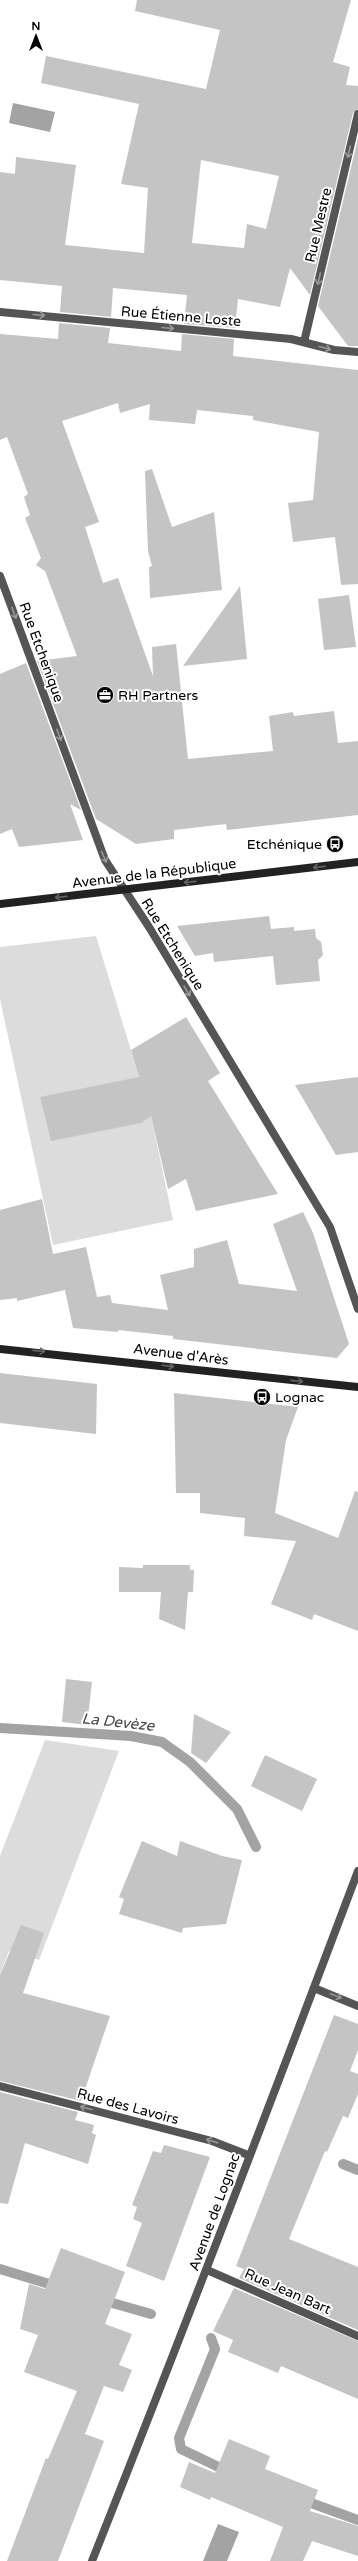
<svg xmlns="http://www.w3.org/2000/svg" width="358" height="2561" viewBox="0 0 358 2561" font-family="'Varela Round',sans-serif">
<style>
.green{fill:#dcdcdc}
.water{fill:#a3a3a3}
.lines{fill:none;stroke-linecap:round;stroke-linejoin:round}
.stream{stroke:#a3a3a3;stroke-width:10}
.building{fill:#c4c4c4;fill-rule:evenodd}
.street{stroke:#555;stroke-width:8}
.secondary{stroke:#222;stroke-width:8}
.oneway{stroke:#999}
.oneway2{stroke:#646464}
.labels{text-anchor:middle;stroke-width:4;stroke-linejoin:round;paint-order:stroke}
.street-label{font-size:14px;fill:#000;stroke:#fff}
.poi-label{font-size:14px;fill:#000;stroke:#fff;text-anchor:start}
.water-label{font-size:15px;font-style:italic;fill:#444;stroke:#fff}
</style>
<rect width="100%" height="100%" fill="#fff"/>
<g class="green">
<polygon points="96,936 151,1116 173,1220 53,1245 0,999 0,947"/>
<polygon points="45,1740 119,1751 39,1960 9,1951 0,1974 0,1856"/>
</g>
<g class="water">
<polygon points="13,103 55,112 50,132 9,123"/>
<polygon points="218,2524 239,2532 227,2561 203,2561"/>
</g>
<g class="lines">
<g class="stream">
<polyline points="0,1728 131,1736 162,1742 190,1762 237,1809 256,1847"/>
<polyline points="343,2164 358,2170"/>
<polyline points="0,2269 59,2287"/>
<polyline points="102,2300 151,2314"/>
<polyline points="211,2338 215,2349 179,2438 181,2449 229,2472"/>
<polyline points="300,2499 358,2520"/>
</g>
</g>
<g class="building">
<path d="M137,0H351L333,62L350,67L346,85L358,86V109L353,113L310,295L290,268L280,307L238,299L235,328L184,324L187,295L113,288L111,317L60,312L62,286L0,280V172L15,174L16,157L76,165L65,245L144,253L148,188L121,184L139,104L41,83L46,56L206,89L220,30L135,11ZM201,160L279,176L266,229L247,224L244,248L192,243Z"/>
<polygon points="358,138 358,346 348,346 318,306"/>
<polygon points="59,323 110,328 108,343 181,351 182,334 234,339 233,356 358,370 358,584 341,585 335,537 293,542 288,503 313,500 319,432 253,420 253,416 197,410 195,424 149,420 150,404 120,413 118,403 62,421 99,522 85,527 103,583 118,578 153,676 152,647 176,644 188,759 273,751 269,716 293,712 294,716 334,711 338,743 358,741 358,815 227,830 226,824 174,830 174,839 136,844 96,819 37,661 77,656 45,571 36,565 41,558 25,518 30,515 24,497 28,494 7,437 0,440 0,334 58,339"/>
<polygon points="152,469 172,527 214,512 222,590 150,598 149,567 152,566 148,551 145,471"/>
<polygon points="240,586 247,659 183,666"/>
<polygon points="349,595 356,647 324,650 318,599"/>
<polygon points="26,663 81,810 70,804 83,840 19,847 12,829 0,834 0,674"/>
<polygon points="269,916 271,929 294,927 294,931 315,929 316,938 321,942 323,955 318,960 320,981 276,985 273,956 214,962 213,953 195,956 177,926"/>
<polygon points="186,1017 220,1073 208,1081 278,1194 196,1211 186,1179 168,1189 151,1116 141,1123 51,1141 40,1097 139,1077 131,1050"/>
<polygon points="358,1077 358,1152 336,1155 295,1085"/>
<polygon points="42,1199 53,1254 86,1247 97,1297 110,1295 112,1303 168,1310 160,1275 194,1267 194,1249 227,1240 239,1284 297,1291 273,1224 303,1212 313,1233 349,1344 337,1358 173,1339 173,1336 118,1330 118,1332 73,1328 65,1290 17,1301 17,1298 0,1300 0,1210"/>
<polygon points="0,1373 97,1384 96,1434 0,1423"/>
<polygon points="174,1393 298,1407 286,1440 275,1513 338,1538 355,1491 358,1492 358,1631 314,1614 312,1620 271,1604 296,1541 244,1536 245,1518 200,1513 200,1493 176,1493"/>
<polygon points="143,1565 190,1565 190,1570 194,1570 193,1592 188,1592 185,1630 159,1619 161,1592 119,1592 119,1567 143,1568"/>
<polygon points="66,1679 92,1682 87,1725 62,1722"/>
<polygon points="194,1714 231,1732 206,1763 191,1753"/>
<polygon points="265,1755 317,1779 302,1811 251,1786"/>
<polygon points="142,1841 177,1856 180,1841 222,1856 242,1860 226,1924 183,1928 182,1933 119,1914 124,1899 119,1897"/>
<polygon points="21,1925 44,1933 23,1993 110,2016 81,2101 0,2081 0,1975"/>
<polygon points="334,2015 358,2024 358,2050 350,2071 358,2074 358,2094 348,2118 343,2116 327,2152 325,2151 289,2239 358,2267 358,2330 239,2278 244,2269 236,2266"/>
<polygon points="0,2092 78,2112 75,2120 94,2125 92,2133 96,2135 88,2164 25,2143 8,2204 0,2203"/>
<polygon points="164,2145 210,2157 164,2281 126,2266 142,2223 133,2219 137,2207 132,2205 153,2151 161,2153"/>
<polygon points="61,2248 125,2272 105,2324 132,2334 119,2365 132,2370 123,2392 104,2386 85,2434 104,2441 58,2561 7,2561 46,2458 48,2459 77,2391 24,2372 38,2335 20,2329 29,2284 45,2289"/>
<polygon points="234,2288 358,2341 358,2399 281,2366 278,2373 228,2352 233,2340 213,2331"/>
<polygon points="229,2439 270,2456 265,2469 318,2490 310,2511 358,2526 358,2556 312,2541 303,2561 270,2561 283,2527 211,2497 210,2500 180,2487 189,2462 215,2473"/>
</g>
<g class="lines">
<g class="street">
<polyline points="0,312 291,339 334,350 358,352"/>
<polyline points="304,342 358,114"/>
<polyline points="0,576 105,860 149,927 330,1227 358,1309"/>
<polyline points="314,1988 358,2006"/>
<polyline points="0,2086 212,2141 248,2155"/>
<polyline points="207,2270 358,2336"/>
<path d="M92,2561C183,2332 271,2102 358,1871"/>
</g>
<g class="secondary">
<polyline points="0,904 358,862"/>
<polyline points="0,1349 358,1387"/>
</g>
</g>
<defs><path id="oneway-shaft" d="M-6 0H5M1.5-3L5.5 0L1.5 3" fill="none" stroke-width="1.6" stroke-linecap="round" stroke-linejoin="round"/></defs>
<g class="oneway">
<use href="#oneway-shaft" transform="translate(349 152) rotate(103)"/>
<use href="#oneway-shaft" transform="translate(319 279) rotate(103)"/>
<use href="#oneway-shaft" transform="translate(39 315) rotate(5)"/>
<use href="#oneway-shaft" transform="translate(168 328) rotate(5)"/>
<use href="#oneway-shaft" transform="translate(325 348) rotate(15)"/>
<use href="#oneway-shaft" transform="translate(14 613) rotate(70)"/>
<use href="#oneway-shaft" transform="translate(59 735) rotate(70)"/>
<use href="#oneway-shaft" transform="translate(104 857) rotate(66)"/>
<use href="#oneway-shaft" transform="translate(187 991) rotate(59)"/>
<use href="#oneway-shaft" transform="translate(336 1996) rotate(22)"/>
<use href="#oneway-shaft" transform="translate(86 2108) rotate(-165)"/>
<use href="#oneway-shaft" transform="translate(212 2141) rotate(-162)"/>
</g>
<g class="oneway2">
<use href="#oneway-shaft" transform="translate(319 867) rotate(174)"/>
<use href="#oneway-shaft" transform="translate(190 882) rotate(174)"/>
<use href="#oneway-shaft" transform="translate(61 897) rotate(173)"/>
<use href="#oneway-shaft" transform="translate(39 1351) rotate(6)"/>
<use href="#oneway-shaft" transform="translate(168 1366) rotate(7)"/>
<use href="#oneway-shaft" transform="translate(297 1381) rotate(6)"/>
</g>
<defs>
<symbol id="office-disc" viewBox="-11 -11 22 22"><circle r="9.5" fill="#000" stroke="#fff"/><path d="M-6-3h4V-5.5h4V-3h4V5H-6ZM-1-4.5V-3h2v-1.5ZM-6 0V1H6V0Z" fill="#fff"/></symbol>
<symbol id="bus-disc" viewBox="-11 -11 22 22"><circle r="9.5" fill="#000" stroke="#fff"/><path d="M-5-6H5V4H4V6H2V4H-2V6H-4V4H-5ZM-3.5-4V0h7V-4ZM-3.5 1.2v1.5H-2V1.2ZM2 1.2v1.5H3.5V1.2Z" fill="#fff"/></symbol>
</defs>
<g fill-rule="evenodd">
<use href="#office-disc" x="95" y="685" width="20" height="20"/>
<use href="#bus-disc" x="325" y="834" width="20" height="20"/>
<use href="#bus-disc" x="252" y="1387" width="20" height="20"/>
</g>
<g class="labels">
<g class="street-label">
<text transform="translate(318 225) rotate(-77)" y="5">Rue Mestre</text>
<text transform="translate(181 316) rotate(5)" y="5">Rue Étienne Loste</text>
<text transform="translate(42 652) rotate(70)" y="5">Rue Etchenique</text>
<text transform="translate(154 873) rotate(-7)" y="5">Avenue de la République</text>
<text transform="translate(173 944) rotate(58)" y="5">Rue Etchenique</text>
<text transform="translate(181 1354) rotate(7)" y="5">Avenue d'Arès</text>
<text transform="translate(128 2106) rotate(15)" y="5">Rue des Lavoirs</text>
<text transform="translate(214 2212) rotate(-70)" y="5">Avenue de Lognac</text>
<text transform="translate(288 2291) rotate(24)" y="5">Rue Jean Bart</text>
</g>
<g class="poi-label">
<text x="118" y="700">RH Partners</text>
<text x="322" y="849" text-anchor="end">Etchénique</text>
<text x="275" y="1402">Lognac</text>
</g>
<g class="water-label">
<text transform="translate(118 1722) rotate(6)" y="5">La Devèze</text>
</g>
</g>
<g transform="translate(36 36)" stroke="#ffffff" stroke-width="3" paint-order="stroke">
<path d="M0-3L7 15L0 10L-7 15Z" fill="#000000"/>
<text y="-6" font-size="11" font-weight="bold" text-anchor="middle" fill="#000000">N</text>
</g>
</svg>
